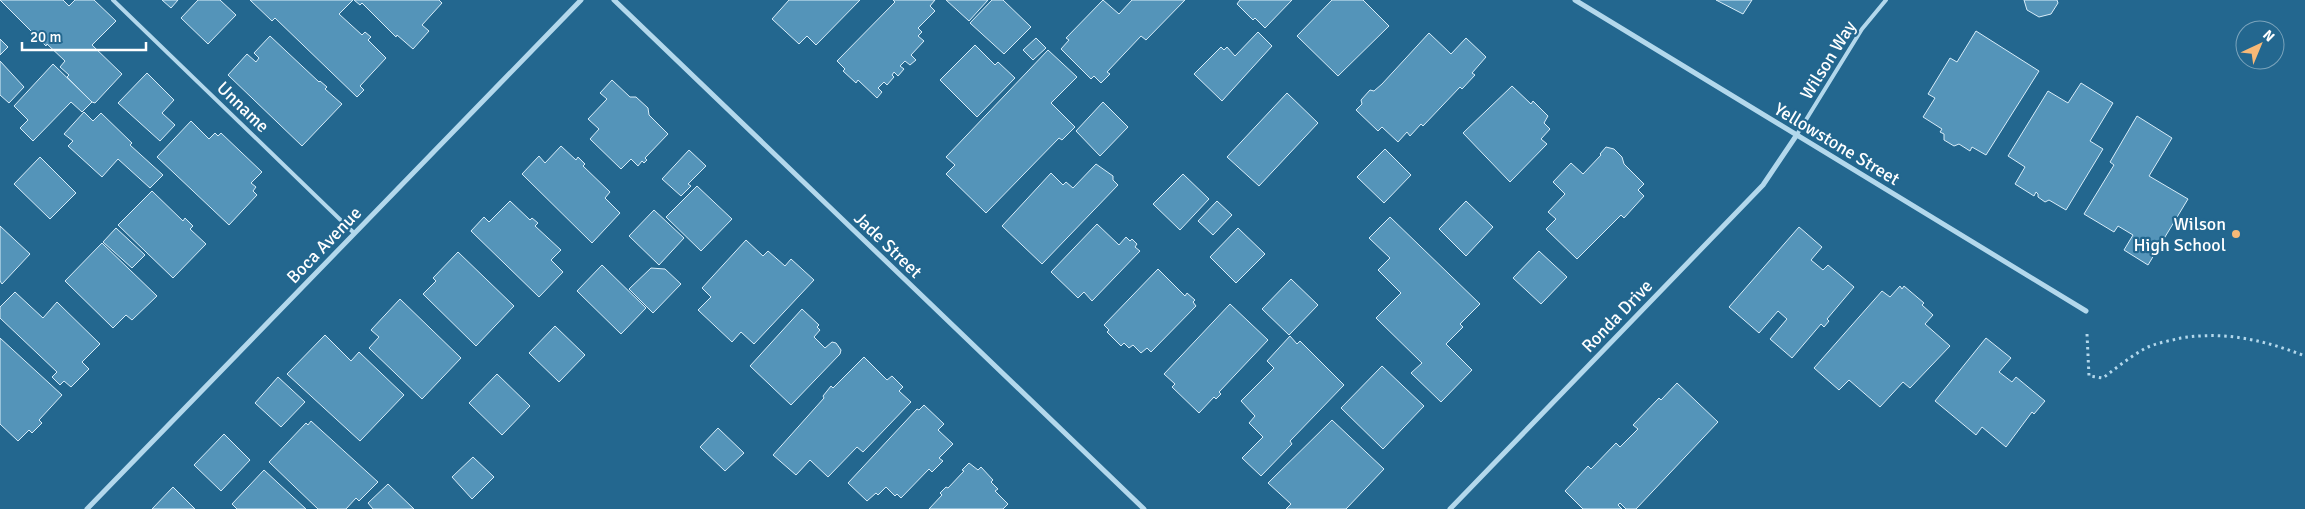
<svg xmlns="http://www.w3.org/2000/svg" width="2305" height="509" viewBox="0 0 2305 509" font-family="Signika,sans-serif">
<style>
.building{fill:#5494b9;stroke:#d8edf9}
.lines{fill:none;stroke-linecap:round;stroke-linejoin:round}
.path{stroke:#b3d8ec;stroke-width:3;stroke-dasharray:2.5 4;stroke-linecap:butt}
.service{stroke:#b3d8ec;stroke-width:4}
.minor{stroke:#b3d8ec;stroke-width:5}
.poi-dot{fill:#f7b977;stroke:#23678f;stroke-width:2}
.labels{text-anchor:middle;stroke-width:4.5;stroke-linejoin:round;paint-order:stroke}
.street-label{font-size:18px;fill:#fff;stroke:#23678f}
.poi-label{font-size:18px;fill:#fff;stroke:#23678f;text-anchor:end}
</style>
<rect width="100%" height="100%" fill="#23678f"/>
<g class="building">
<polygon points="0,0 63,0 69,6 75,0 94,0 116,21 92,45 122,74 95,103 92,102 67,77 69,75 60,67 65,61 47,44 46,46"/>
<polygon points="162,0 178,0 171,8"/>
<polygon points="198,0 220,0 236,15 208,44 181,18"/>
<polygon points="250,0 353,0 339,14 362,35 365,32 371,37 368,40 386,58 360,86 364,90 357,97 275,18 272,21"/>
<polygon points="354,0 439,0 442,3 422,25 429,31 413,49 397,35 396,37 362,3 360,5"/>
<polygon points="789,0 860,0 816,45 807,36 799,44 772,19"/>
<polygon points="893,0 935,0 930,6 935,11 918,28 922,32 918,36 924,41 911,55 916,60 910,65 905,61 900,66 904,69 898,76 894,72 892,75 894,77 887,85 884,82 878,88 882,92 877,98 858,80 856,83 843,71 845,69 837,61 895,2"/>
<polygon points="946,0 988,0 969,21"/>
<polygon points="992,0 1003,0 1031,27 1004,54 970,23"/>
<polygon points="1103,0 1119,14 1132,0 1185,0 1146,40 1141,36 1107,72 1110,74 1101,83 1094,76 1091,79 1061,49 1069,40 1066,38"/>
<polygon points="1240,0 1292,0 1265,28 1255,18 1253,20 1237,4"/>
<polygon points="1332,0 1363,0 1389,26 1338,76 1297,36"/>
<polygon points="1716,0 1752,0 1743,14"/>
<polygon points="2024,0 2057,0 2058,3 2051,14 2039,17 2027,10"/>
<polygon points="1976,31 2039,71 1986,155 1972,147 1970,151 1959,144 1954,146 1944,140 1944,134 1940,132 1942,129 1923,117 1935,98 1928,94 1950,58 1957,62"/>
<polygon points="1258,32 1272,46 1222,101 1194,74 1221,47 1224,50 1227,47 1235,56"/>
<polygon points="1429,33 1451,54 1466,38 1486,57 1472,73 1475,75 1462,89 1460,87 1423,126 1421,124 1410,136 1407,132 1398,142 1382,127 1378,131 1356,110 1362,104 1361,100 1370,90 1374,91 1382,84"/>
<polygon points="270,36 319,82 320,81 327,87 325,89 342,104 302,146 228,75 247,54 256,62 259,58 254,53"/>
<polygon points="1036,38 1046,48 1033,60 1023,50"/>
<polygon points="0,39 8,47 0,55"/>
<polygon points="975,45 995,65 998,62 1015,78 977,117 940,80"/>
<polygon points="1048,50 1077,77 1051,103 1075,127 1062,140 1059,138 986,213 946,174 955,165 946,157"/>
<polygon points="0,61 24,87 9,103 0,95"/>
<polygon points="53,64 92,102 82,112 71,102 33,141 20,128 28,120 14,106"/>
<polygon points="147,73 174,100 162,113 175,125 160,141 118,103"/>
<polygon points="612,80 630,97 636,97 648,108 649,115 668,134 645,158 647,160 644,163 642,161 638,166 631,159 621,169 590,139 599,129 588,119 607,99 600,93"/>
<polygon points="2081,83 2113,103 2090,141 2103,149 2066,210 2049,200 2045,202 2038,197 2038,194 2036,192 2034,196 2015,184 2025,167 2008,156 2048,91 2068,103"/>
<polygon points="1512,86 1531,104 1533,101 1548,116 1544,123 1550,129 1541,139 1547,144 1510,182 1463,133"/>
<polygon points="1287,93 1318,123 1259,186 1227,157"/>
<polygon points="1103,102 1128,127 1100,156 1076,131"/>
<polygon points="84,112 93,121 101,113 132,143 130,145 163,175 150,188 118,159 102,177 68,146 73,141 64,134"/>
<polygon points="2137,116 2172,138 2149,176 2188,199 2148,265 2124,250 2133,235 2118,226 2114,232 2084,214 2114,165 2110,162"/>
<polygon points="191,121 209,139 215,133 218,136 221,133 262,172 251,183 256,187 253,191 257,195 229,225 157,157"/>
<polygon points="561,146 576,160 578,157 585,164 583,166 610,192 605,198 620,213 592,243 522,174 539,156 545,163"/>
<polygon points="1606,147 1614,149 1622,157 1624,164 1644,184 1638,190 1644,196 1624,218 1621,215 1577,259 1546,229 1556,219 1548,212 1565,194 1553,182 1571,163 1583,174 1601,155 1600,154"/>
<polygon points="1385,149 1411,175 1384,203 1357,177"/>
<polygon points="689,150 706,166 688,184 691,186 681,196 662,179"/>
<polygon points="40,157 76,193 50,219 14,184"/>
<polygon points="1096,164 1113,176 1113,180 1118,185 1042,264 1002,226 1051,173 1063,185 1066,182 1073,188"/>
<polygon points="1183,174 1209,199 1180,230 1153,204"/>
<polygon points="697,186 732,219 701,251 666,217"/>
<polygon points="152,191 183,221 185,218 193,226 190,229 206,244 173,278 118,225"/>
<polygon points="510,201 530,220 532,218 538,223 535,226 561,250 551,260 563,272 539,297 471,231 484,217 489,222"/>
<polygon points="1217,201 1232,215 1213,235 1198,221"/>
<polygon points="1466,201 1493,227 1466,256 1439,229"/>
<polygon points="654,210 684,238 659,265 629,236"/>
<polygon points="1390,217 1480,304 1460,324 1463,327 1446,344 1472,370 1441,402 1411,373 1422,363 1376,318 1401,293 1378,270 1390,258 1369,238"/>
<polygon points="1097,224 1119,245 1126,237 1130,241 1132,239 1137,244 1135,247 1140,251 1092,301 1084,292 1078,298 1051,272"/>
<polygon points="0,226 30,254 2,284 0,281"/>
<polygon points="1799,227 1822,247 1811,260 1823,270 1828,265 1854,287 1827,319 1829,321 1824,327 1821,324 1792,358 1770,339 1787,319 1778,311 1759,333 1729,307"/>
<polygon points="116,228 145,255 132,268 103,242"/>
<polygon points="1238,228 1265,254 1236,283 1210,257"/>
<polygon points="746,240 763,256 768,251 785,266 791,259 814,280 754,344 741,332 732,342 698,310 711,297 702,288"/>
<polygon points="102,243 157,296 132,320 126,315 113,328 65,281"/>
<polygon points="1539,251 1567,277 1541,304 1513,278"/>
<polygon points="458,252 514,306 476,346 423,294 436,281 433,278"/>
<polygon points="602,265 646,308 621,334 577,291"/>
<polygon points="651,268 665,269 681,284 653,313 629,289"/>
<polygon points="1158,269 1185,296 1187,293 1195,300 1193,302 1196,306 1151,352 1147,348 1141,353 1133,345 1129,348 1124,343 1121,346 1107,332 1109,330 1104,325"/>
<polygon points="1291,279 1318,305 1289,335 1262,309"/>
<polygon points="1900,286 1902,289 1904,286 1924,303 1922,305 1933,315 1925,324 1950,346 1910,388 1903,382 1880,407 1849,380 1839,390 1814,368 1882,291 1890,297"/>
<polygon points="15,292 43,318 57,302 100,344 82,362 89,369 71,387 64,381 60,385 52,377 57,372 0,318 0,307"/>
<polygon points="400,299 461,358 422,399 369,348 379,337 371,330"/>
<polygon points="1230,304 1268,340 1219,392 1221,394 1216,399 1214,397 1199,413 1172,387 1175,384 1164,374"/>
<polygon points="802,309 819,325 817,327 820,330 814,337 825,348 832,342 836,343 841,350 840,354 791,405 750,366"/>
<polygon points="555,326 585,355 559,382 529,353"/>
<polygon points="325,335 351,361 359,352 404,395 360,441 287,374"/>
<polygon points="1290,336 1297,344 1300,341 1344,385 1290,441 1292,444 1261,476 1242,458 1263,437 1249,423 1255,416 1241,401 1274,368 1267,361"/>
<polygon points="0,338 62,395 39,420 42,423 32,433 29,430 18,441 0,424"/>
<polygon points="1986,338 2011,358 1999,372 2012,382 2016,377 2045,401 2034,414 2032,412 2006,447 1982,427 1976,435 1935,401"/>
<polygon points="864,357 887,380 892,376 903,387 899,391 911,402 863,452 857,447 828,477 810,460 796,475 773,455 824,398 823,396 831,386 833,388"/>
<polygon points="1382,366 1424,406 1383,449 1341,408"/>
<polygon points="497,374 530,406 502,435 469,403"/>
<polygon points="278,377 305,402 281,427 255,403"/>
<polygon points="1677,383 1718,422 1636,509 1626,509 1620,503 1618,505 1622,509 1583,509 1565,491 1588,466 1591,469 1616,443 1620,447 1638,429 1633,425 1659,398 1661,400"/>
<polygon points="924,405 944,424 938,430 953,444 939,458 943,461 932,472 929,469 901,498 897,494 895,496 886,487 878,495 876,493 867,501 848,483 917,409 919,410"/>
<polygon points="1332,420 1384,469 1346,509 1286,509 1291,504 1268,483"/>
<polygon points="311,421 378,482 359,501 356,498 346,509 318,509 269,462 306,423 308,425"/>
<polygon points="718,428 744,453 725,471 700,447"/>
<polygon points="224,434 250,460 221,491 194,465"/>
<polygon points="473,457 494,477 472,499 452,477"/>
<polygon points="969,463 978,470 981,467 993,480 991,482 998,489 995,491 1008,504 1003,509 929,509 942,495 940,493 946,487 948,488 964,471 962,470"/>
<polygon points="264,470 306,509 237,509 232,504"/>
<polygon points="388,484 414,509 373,509 368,503"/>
<polygon points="173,487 195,509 152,509"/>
</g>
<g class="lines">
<path class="path" d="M2087,334L2089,376L2103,378C2116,368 2130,357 2144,349C2155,343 2169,341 2181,338C2225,331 2264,340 2305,356"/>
<g class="service">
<polyline points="113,0 354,233"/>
<polyline points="1796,136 1862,29 1886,0"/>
</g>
<g class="minor">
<polyline points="614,0 1144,509"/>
<polyline points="1575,0 2086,311"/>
<polyline points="87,509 581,0"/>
<polyline points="1450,509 1763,185 1796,136"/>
</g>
</g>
<circle class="poi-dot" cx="2236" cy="234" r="5"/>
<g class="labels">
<g class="street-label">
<text transform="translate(1828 60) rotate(-58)" y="6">Wilson Way</text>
<text transform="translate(243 107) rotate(44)" y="6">Unname</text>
<text transform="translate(1837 144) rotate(31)" y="6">Yellowstone Street</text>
<text transform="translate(324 245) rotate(-46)" y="6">Boca Avenue</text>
<text transform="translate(888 245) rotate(44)" y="6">Jade Street</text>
<text transform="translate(1617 316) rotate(-46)" y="6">Ronda Drive</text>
</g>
<g class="poi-label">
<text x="2226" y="230">Wilson<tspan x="2226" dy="21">High School</tspan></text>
</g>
</g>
<g transform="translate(2260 45) rotate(44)"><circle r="24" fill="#23678f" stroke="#7ba4bc"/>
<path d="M0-4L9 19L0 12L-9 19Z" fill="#f7b977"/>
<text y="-8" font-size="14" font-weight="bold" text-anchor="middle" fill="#ffffff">N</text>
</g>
<path d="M22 42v8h124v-8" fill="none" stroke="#ffffff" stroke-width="2.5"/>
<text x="30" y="42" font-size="15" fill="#ffffff" stroke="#23678f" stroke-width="4" paint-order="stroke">20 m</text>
</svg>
